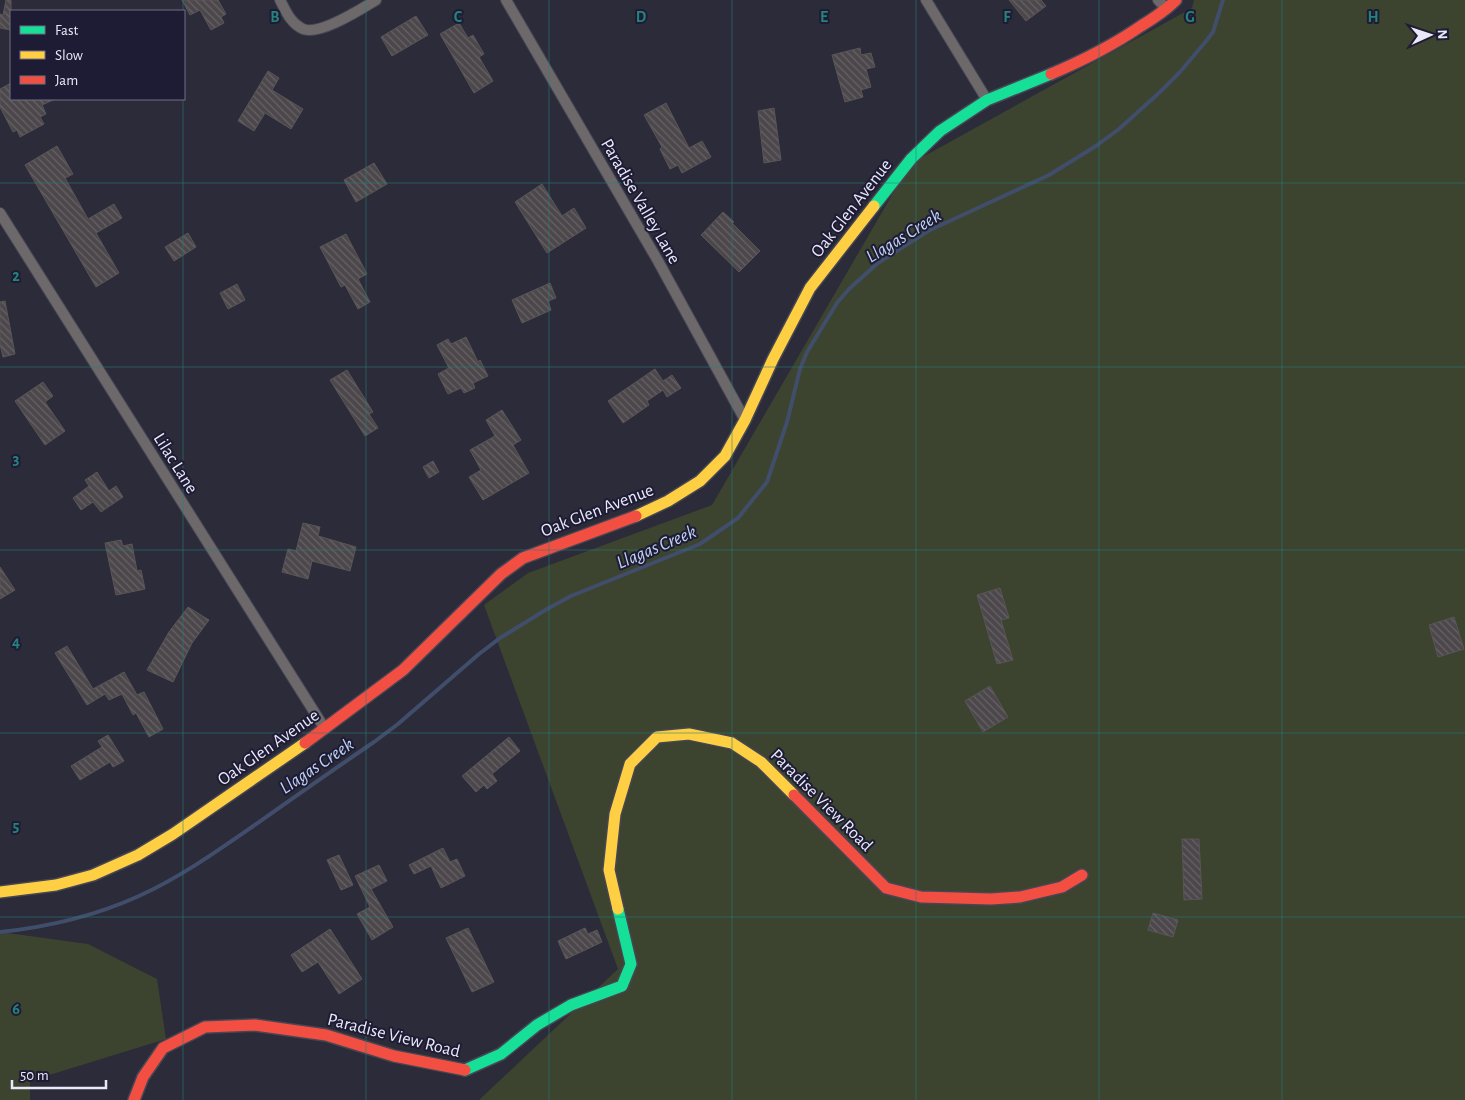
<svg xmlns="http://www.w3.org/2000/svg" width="1465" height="1100" viewBox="0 0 1465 1100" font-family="'Alegreya Sans',sans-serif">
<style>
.grass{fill:#3c432f}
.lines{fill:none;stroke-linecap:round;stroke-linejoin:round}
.stream{stroke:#404e6b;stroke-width:4}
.building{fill:url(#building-back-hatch);stroke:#5a5557}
.street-casing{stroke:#474653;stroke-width:12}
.fast-casing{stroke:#474653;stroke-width:14}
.slow-casing{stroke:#474653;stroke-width:14}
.jam-casing{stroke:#474653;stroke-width:14}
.street{stroke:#6d696b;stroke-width:10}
.fast{stroke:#16e098;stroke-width:11}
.slow{stroke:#ffcf43;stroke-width:11}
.jam{stroke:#f24e42;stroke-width:11}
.grid{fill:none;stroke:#25827c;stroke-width:1;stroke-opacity:0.55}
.labels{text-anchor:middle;stroke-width:4;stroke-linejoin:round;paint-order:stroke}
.street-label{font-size:18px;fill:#eae9fa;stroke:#1e1c34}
.water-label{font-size:19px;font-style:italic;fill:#c0d2f4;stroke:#1e1c34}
.grid-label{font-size:16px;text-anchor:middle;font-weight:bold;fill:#25827c;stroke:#1e1c34;stroke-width:4;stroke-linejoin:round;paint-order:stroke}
</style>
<defs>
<pattern id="building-back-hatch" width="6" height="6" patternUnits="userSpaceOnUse" patternTransform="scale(1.25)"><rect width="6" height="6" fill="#4c474a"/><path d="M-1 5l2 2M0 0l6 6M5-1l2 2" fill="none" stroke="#666265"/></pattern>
</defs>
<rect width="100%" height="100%" fill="#2c2b39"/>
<g class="grass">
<polygon points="1194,0 1465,0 1465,1100 479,1100 618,969 484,605 528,573 712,505 910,164 1192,8"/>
<polygon points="0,932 88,944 157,979 166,1039 30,1081 30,1100 0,1100"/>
</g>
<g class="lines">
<path class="stream" d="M0,932C48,927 95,916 139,896C179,878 216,852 252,827C293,798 333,770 374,742L398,724L479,654L500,638L547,609L571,596L700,544L738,518L767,482L787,422L800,369L807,352L837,303L849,289L878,263L928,231L1049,175L1096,146L1119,129L1160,92L1180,72L1207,40L1213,32L1223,0"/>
</g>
<g class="building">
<polygon points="6,0 11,0 11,30 0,28 0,14 3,15"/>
<polygon points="182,0 218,0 226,14 221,17 224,23 211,30 200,10 190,15"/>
<polygon points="1009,0 1041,0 1046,6 1026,21"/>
<polygon points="416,16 428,35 392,56 381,37"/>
<polygon points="459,23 468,38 473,35 484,54 479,57 493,81 474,93 440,34"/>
<polygon points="860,48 861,55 871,53 875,67 866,69 871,87 861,90 863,97 845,102 832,55"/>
<polygon points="268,71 279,78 272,90 303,109 291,129 265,113 254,131 238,121"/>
<polygon points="11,83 11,99 55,99 42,105 46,114 40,117 44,124 20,137 17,130 13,132 0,107 0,89"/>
<polygon points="666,103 689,148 702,141 711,157 682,173 678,165 670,169 660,149 662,147 644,115"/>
<polygon points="774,108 781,160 764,163 758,111"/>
<polygon points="57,146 73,174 65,178 88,219 114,204 122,218 96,233 119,273 96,287 25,165"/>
<polygon points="374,163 387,184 356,202 344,180"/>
<polygon points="542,184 562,216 574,208 586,228 547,253 515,202"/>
<polygon points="723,212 734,222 732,223 760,251 739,272 701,235"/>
<polygon points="188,233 196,247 174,261 165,247"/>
<polygon points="346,234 367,274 358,279 370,302 358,309 345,285 341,287 320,247"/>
<polygon points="550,283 556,298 548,301 551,310 522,323 512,300"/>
<polygon points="237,284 245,300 228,309 220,293"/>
<polygon points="5,301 15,354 3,357 0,344 0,302"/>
<polygon points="466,337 478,362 480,360 488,376 473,383 475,388 464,393 461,388 448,394 438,374 449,368 437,345 448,339 451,344"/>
<polygon points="655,369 663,381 672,375 681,388 667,397 663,390 647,401 649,405 623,423 608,401"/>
<polygon points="347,370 373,412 369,414 378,428 365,436 330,380"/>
<polygon points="43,382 53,396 45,402 65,431 45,445 15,401"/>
<polygon points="502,410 521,440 513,445 529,473 483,500 469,477 481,470 470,450 495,436 486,420"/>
<polygon points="433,461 439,472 429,478 423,467"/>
<polygon points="97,472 109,491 116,486 123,497 101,512 93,502 81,510 73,498 89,486 85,480"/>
<polygon points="303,523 320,527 318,536 356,547 350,571 312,561 308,579 282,572 288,549 296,551"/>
<polygon points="121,540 123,546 132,544 137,571 141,570 145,589 116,595 105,543"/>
<polygon points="0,567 15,590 0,599"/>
<polygon points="1000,588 1009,618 1001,620 1013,660 997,664 977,595"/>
<polygon points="188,607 209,620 192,643 173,682 147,670 169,632"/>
<polygon points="1454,617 1464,649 1438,657 1429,625"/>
<polygon points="67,646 93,689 124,672 137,695 144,692 163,729 149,737 136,713 133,715 122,694 109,700 105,694 87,705 55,653"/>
<polygon points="990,686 1008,717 983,732 965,701"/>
<polygon points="108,735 124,761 113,767 110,762 80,780 71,766 102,747 98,741"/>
<polygon points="509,737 520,751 492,774 497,781 487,789 484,785 476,792 462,776"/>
<polygon points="1182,839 1199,839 1202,899 1184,900"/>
<polygon points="443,848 450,862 457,859 465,876 441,888 431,866 414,874 409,865"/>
<polygon points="339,855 353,885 341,890 327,860"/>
<polygon points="379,865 387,881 371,889 393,927 372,940 357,914 370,907 355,876"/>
<polygon points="1153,913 1178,920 1173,937 1148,930"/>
<polygon points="468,928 494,982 472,992 446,938"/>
<polygon points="585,928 588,934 597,930 602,942 566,959 558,941"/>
<polygon points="330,929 362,979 339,994 318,962 302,972 291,955"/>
</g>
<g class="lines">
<defs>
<g id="street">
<path d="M280,0C286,11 290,22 301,28C317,38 361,9 376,0"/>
<polyline points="506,0 658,261 745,420"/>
<polyline points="926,0 987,100"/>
<polyline points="1158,0 1167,9"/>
<polyline points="0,213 325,729"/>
</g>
<g id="fast">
<polyline points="874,206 911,159 940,131 987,100 1051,74"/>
<polyline points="465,1070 501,1054 537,1025 571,1005 622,986 631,964 618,909"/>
</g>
<g id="slow">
<polyline points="636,516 668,501 700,481 725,456 745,420 773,359 810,288 874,206"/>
<polyline points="0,892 56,885 93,875 138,855 173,834 305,743"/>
<polyline points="618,909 609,870 615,814 630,764 657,737 689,734 732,743 761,762 794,795"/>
</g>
<g id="jam">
<path d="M1051,74C1084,60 1112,46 1141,26C1154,18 1166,10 1176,0"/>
<polyline points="305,743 403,670 501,574 523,558 636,516"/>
<polyline points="794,795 886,888 921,897 991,899 1020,897 1062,887 1082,875"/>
<polyline points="134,1100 143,1077 163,1048 205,1027 255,1025 326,1035 394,1056 465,1070"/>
</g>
</defs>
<use href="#street" class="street-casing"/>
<use href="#fast" class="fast-casing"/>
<use href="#slow" class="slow-casing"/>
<use href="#jam" class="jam-casing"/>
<use href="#street" class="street"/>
<use href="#fast" class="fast"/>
<use href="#slow" class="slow"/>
<use href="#jam" class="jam"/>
</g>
<path class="grid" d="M183,0V11M366,0V1100M549,0V1100M732,0V1100M916,0V1100M1099,0V1100M1282,0V1100M183,99V1100M0,183H1465M0,367H1465M0,550H1465M0,733H1465M0,917H1465"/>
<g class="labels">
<g class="street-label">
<text transform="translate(641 201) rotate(60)" y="6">Paradise Valley Lane</text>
<text transform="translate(851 208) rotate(-52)" y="6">Oak Glen Avenue</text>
<text transform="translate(176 463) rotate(58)" y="6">Lilac Lane</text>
<text transform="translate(597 510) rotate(-21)" y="6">Oak Glen Avenue</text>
<text transform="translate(268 747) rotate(-35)" y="6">Oak Glen Avenue</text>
<text transform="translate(822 800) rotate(45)" y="6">Paradise View Road</text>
<text transform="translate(394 1035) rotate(14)" y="6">Paradise View Road</text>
</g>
<g class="water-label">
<text transform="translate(903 235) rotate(-32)" y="7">Llagas Creek</text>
<text transform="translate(656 546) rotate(-23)" y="7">Llagas Creek</text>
<text transform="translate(316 765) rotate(-34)" y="7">Llagas Creek</text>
</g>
</g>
<g class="grid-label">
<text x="275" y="22">B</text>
<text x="458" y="22">C</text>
<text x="641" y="22">D</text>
<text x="824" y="22">E</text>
<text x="1007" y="22">F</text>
<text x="1190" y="22">G</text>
<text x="1373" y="22">H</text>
<text x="16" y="281">2</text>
<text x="16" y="464">3</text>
<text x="16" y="647">4</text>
<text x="16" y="831">5</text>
<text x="16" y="1014">6</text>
</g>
<rect x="10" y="10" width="175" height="90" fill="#1e1c34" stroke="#706e83"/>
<rect x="20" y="26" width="25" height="8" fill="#16e098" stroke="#706e83"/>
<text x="55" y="35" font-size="15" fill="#eae9fa">Fast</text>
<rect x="20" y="51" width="25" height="8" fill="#ffcf43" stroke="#706e83"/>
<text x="55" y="60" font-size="15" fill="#eae9fa">Slow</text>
<rect x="20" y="76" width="25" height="8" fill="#f24e42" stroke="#706e83"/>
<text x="55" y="85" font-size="15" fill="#eae9fa">Jam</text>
<g transform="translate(1430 35) rotate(87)" stroke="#1e1c34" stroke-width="4" paint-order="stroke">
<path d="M0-4L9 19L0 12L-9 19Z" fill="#eae9fa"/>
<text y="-8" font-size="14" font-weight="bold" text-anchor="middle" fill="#eae9fa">N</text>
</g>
<path d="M12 1080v8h94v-8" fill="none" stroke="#eae9fa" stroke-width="2.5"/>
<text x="20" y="1080" font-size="15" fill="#eae9fa" stroke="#1e1c34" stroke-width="4" paint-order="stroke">50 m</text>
</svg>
